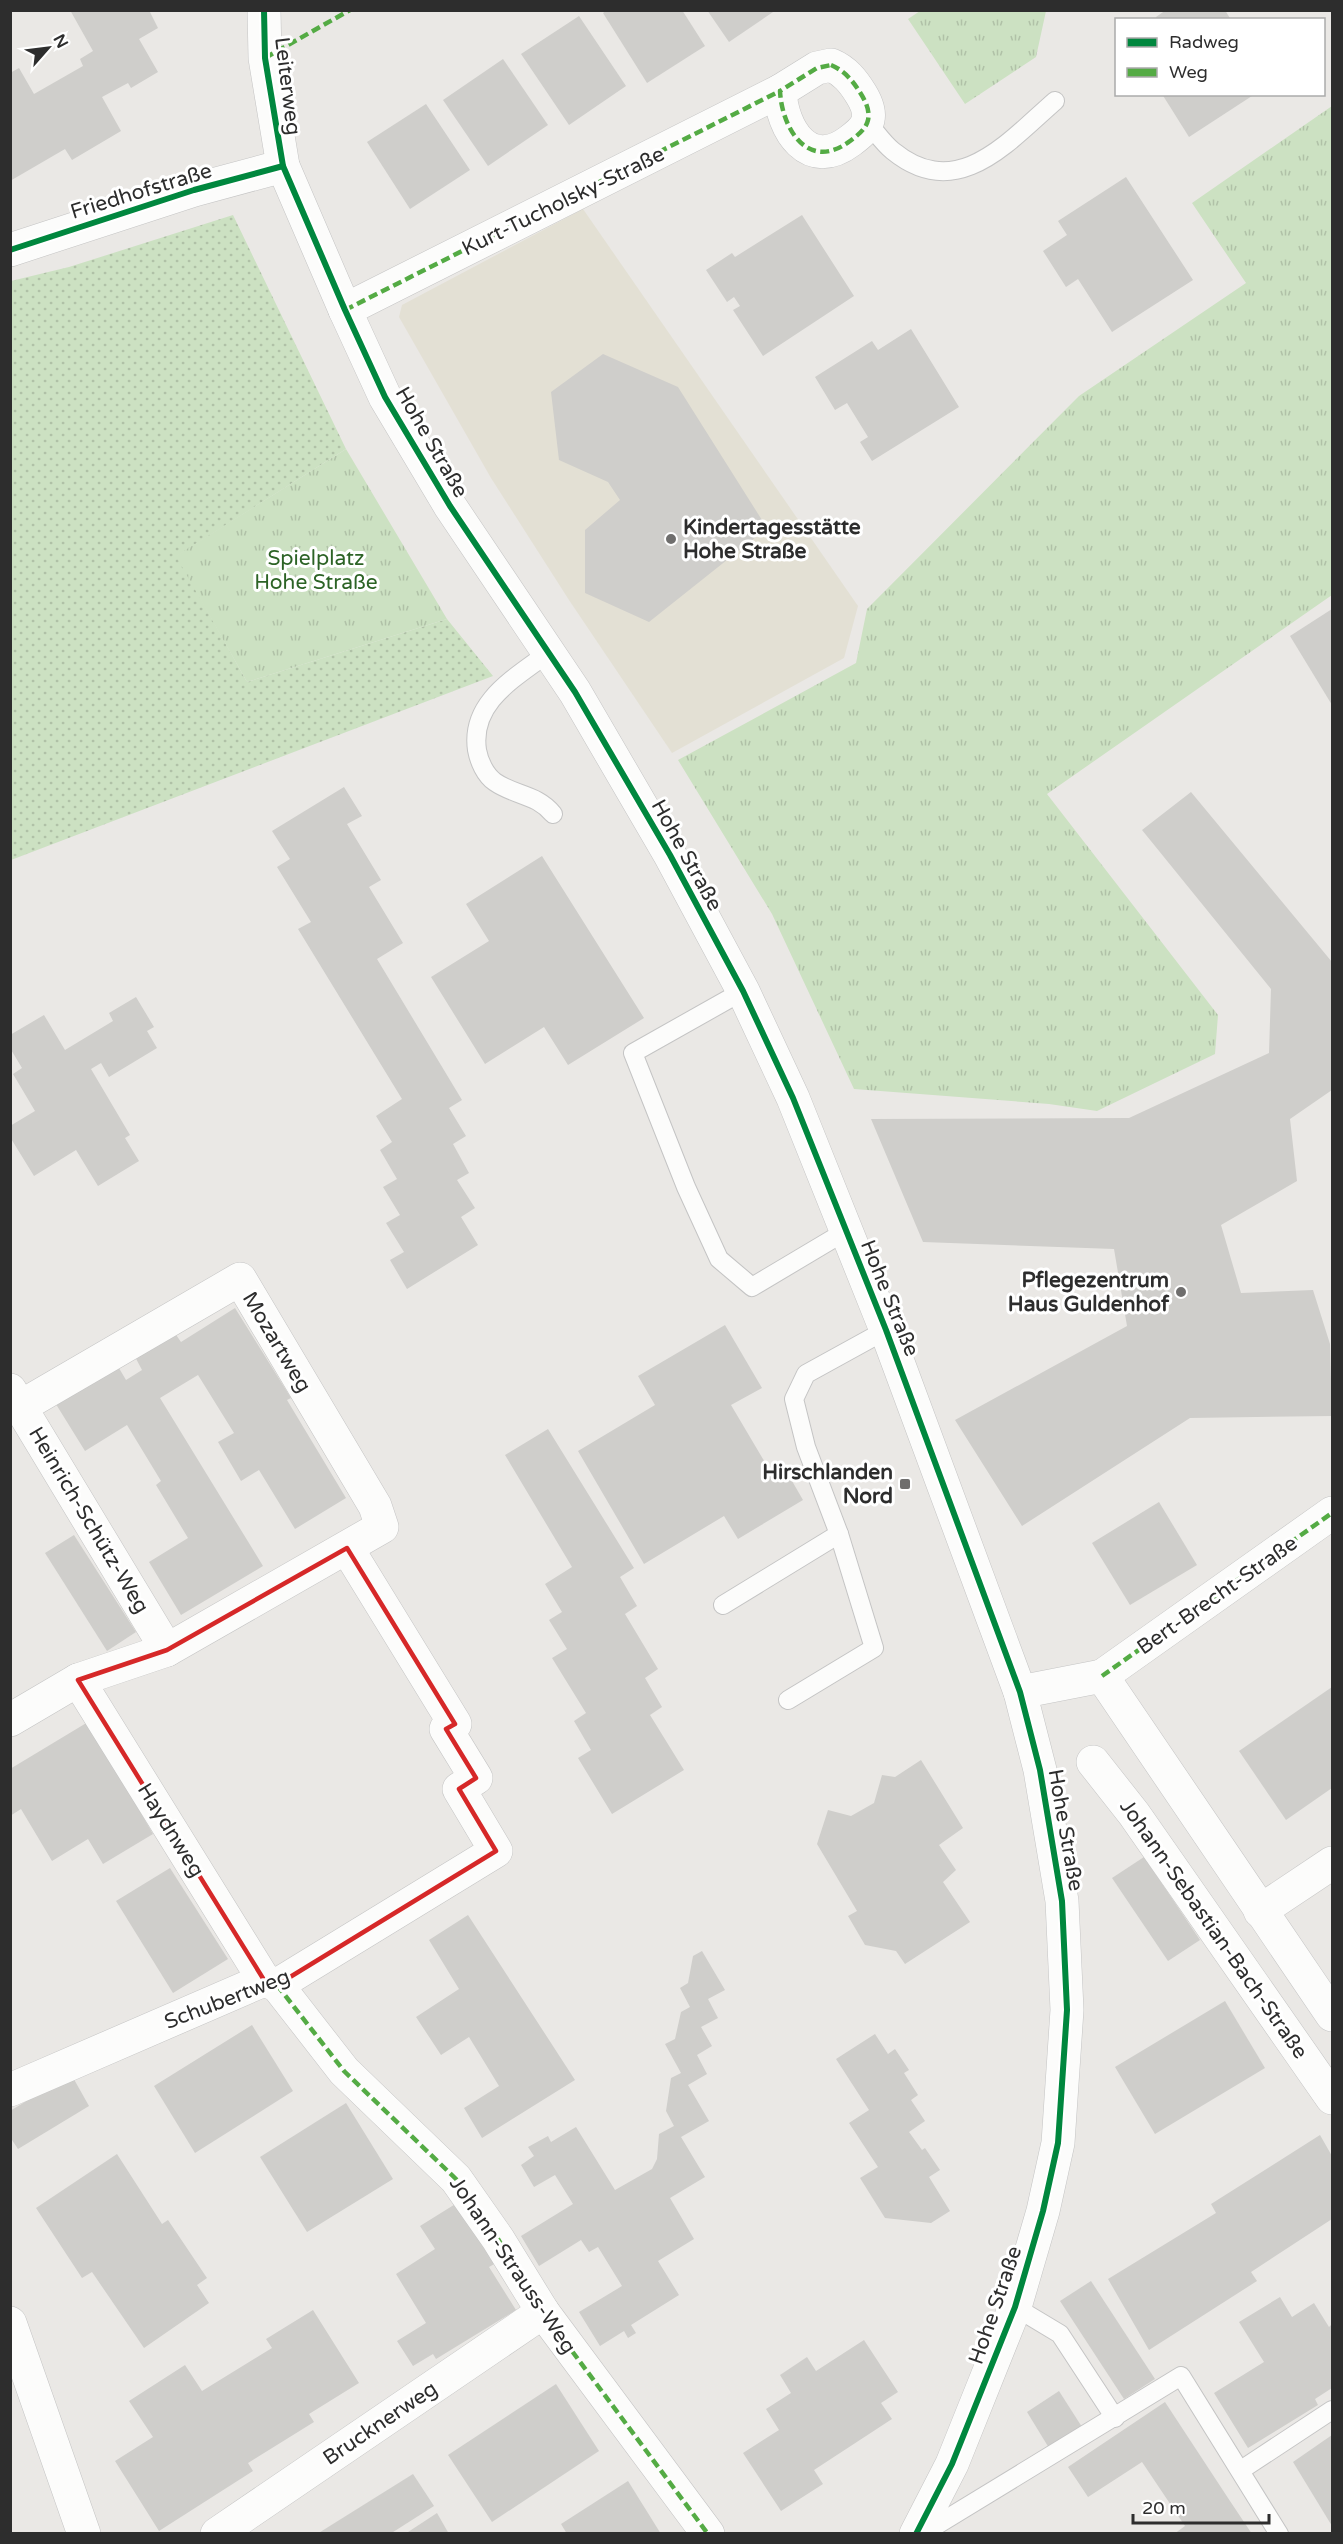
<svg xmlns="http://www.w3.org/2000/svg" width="1343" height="2544" viewBox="0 0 1343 2544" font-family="'Varela Round',sans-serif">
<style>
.education{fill:#e3e0d4}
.grass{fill:url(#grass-dots)}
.park{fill:url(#park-tufts)}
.building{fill:#cfcecb}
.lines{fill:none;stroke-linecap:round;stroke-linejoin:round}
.service-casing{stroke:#c4c4c4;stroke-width:20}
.minor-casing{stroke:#c4c4c4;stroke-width:34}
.service{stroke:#fcfcfb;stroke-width:18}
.minor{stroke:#fcfcfb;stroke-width:33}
.quiet{stroke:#54ab44;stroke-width:4.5;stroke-dasharray:9 4.5;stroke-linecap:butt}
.cycleway-casing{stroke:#fff;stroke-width:10}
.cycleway{stroke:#00873e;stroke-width:6}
.marked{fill:none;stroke:#d62828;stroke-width:4.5;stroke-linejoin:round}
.poi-dot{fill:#6f6e6d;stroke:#fff;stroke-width:2}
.labels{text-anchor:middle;stroke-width:6;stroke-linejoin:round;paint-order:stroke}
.street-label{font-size:21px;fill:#2d2d2d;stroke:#fff}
.poi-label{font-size:21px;font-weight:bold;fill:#2d2d2d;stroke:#fff;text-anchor:end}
.park-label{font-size:21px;fill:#2c6325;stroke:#fff}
</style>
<defs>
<pattern id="grass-dots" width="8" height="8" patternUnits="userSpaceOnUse" patternTransform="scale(1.5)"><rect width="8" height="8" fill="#cce1c2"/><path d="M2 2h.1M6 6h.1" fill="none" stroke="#b0c1a7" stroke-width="1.8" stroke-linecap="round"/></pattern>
<pattern id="park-tufts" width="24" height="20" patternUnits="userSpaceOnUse" patternTransform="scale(1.5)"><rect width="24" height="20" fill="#cce1c2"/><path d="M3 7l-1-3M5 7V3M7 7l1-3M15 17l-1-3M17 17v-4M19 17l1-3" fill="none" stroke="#b0c1a7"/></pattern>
</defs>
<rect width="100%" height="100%" fill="#eae8e5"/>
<polygon class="education" points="583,209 858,606 844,658 672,753 569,600 491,478 399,317 402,305"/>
<polygon class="grass" points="233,215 346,449 177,556 247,682 447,619 493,676 11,860 11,281 69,267"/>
<g class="park">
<polygon points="920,11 920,10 1046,11 1036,57 965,104 908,19"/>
<polygon points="1332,106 1332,595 1047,794 1218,1015 1215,1054 1097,1111 1049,1104 854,1089 772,914 678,760 856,663 867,609 1079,396 1246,283 1192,203"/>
<polygon points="346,449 447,619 247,682 176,556"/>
</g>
<g class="building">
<polygon points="70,10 149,10 158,28 139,39 158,72 131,88 128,83 102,97 121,131 72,160 65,149 10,181 10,73 19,68 34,94 83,66 80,59 93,51"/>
<polygon points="607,10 682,10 705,46 647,83 603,13"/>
<polygon points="707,10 776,10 729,42"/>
<polygon points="1166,10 1225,10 1231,20 1157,20 1156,17"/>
<polygon points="579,16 626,86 569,125 521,54"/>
<polygon points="503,59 548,125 488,166 443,100"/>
<polygon points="1162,94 1255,94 1189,137"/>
<polygon points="426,104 470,170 410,209 367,142"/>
<polygon points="1126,177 1193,280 1112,332 1078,279 1066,287 1043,251 1067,235 1058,221"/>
<polygon points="802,215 854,296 763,356 733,310 740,306 734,297 727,302 706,270 732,253 735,257"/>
<polygon points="911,329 959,407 872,461 860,442 868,437 847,403 835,410 815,377 872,341 878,350"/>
<polygon points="603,354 678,387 767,528 649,622 585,593 585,530 620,500 608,482 559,460 551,392"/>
<polygon points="1332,609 1332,705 1290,636"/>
<polygon points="344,787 362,816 347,824 381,880 369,887 403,943 377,959 462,1100 449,1108 466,1136 453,1144 469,1173 457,1180 475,1208 461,1217 478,1245 407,1289 390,1260 404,1252 386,1223 400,1215 383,1187 397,1179 380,1150 392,1142 376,1116 402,1099 298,929 311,922 277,867 290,859 272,831"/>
<polygon points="1191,792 1332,962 1332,1090 1290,1119 1297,1181 1221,1225 1241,1293 1313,1290 1330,1344 1332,1416 1190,1418 1022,1526 955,1420 1127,1326 1114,1249 923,1242 871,1119 1129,1118 1269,1053 1271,989 1142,830"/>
<polygon points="542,856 644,1018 568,1065 544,1027 485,1064 431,977 489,941 466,904"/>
<polygon points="136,997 154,1027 147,1031 157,1048 109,1077 101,1063 91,1069 130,1135 125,1138 139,1161 98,1186 76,1150 34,1176 10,1137 10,1126 35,1111 13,1074 22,1068 10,1048 10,1035 44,1015 65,1050 113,1021 109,1013"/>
<polygon points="235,1308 291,1398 287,1400 346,1498 295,1529 259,1470 241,1481 218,1442 234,1433 198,1375 160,1398 263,1566 181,1615 149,1562 188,1538 156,1485 161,1481 127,1425 85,1451 54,1401 116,1363 126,1380 142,1370 133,1353 172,1329 181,1342"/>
<polygon points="725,1325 762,1388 731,1405 776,1481 788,1474 803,1500 738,1539 724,1516 644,1564 578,1451 655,1405 638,1376"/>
<polygon points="548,1429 634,1568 620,1577 637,1606 625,1614 658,1669 645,1678 662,1707 650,1715 684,1770 612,1814 578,1758 591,1750 574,1721 586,1713 552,1658 567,1649 549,1620 562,1612 545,1584 572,1567 505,1455"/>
<polygon points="1159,1502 1197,1565 1130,1605 1092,1543"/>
<polygon points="74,1535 136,1632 107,1651 45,1553"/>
<polygon points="1332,1687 1332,1788 1286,1820 1239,1751"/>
<polygon points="88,1722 153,1834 103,1864 88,1839 52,1861 21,1809 10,1816 10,1769"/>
<polygon points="921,1760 963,1828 939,1845 956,1870 943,1882 970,1922 905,1964 896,1951 865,1945 848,1916 857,1911 817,1844 828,1810 851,1816 874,1803 882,1775 895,1777"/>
<polygon points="1144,1857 1200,1940 1168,1961 1112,1878"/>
<polygon points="170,1868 228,1959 173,1993 116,1901"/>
<polygon points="468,1915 575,2080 482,2138 464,2108 499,2086 469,2037 441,2055 416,2017 459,1989 429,1940"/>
<polygon points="702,1951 725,1990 708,1999 718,2018 701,2027 712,2046 697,2055 707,2074 688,2085 709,2121 681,2137 705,2177 670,2198 694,2239 658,2261 679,2295 631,2325 636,2333 628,2338 624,2331 600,2346 579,2312 622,2286 598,2247 589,2252 581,2240 539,2266 521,2236 573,2204 555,2175 534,2187 521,2165 534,2156 528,2147 548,2136 551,2142 576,2127 615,2190 652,2169 657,2159 659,2134 674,2126 666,2111 671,2078 681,2073 665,2044 675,2039 681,2012 690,2007 680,1988 688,1983 693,1956"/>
<polygon points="1225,2001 1265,2068 1155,2134 1115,2067"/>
<polygon points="252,2025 293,2091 195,2153 154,2086"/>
<polygon points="875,2034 888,2054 895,2049 909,2070 904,2073 918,2095 911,2100 925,2121 909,2132 922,2150 925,2148 940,2170 929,2177 950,2211 931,2223 885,2218 860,2178 878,2167 849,2123 869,2110 836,2059"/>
<polygon points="71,2074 89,2106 18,2149 10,2137 10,2111"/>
<polygon points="346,2103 393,2179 307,2232 260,2157"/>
<polygon points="1320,2135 1332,2156 1332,2219 1251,2272 1257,2281 1149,2350 1108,2279 1216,2213 1211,2204"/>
<polygon points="117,2154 162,2224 168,2220 207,2278 197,2285 209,2303 144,2348 92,2272 82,2278 36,2208"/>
<polygon points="457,2203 496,2263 489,2267 516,2310 436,2359 433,2354 413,2366 397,2341 426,2323 396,2274 435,2249 420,2226"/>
<polygon points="1091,2281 1155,2379 1124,2399 1060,2301"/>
<polygon points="1280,2297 1292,2317 1314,2303 1329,2327 1332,2324 1332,2388 1315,2399 1318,2405 1248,2448 1214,2393 1264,2362 1239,2322"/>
<polygon points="313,2310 359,2383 309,2414 314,2422 248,2463 253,2471 159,2531 115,2461 153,2437 129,2401 185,2365 202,2391 272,2348 266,2339"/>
<polygon points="864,2340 898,2392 881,2403 892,2419 814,2470 823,2484 781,2511 743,2453 779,2430 766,2409 791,2393 780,2375 807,2357 816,2371"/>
<polygon points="556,2384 599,2451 492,2522 448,2455"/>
<polygon points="1059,2391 1082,2427 1049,2448 1027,2412"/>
<polygon points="1165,2402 1228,2498 1252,2534 1174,2534 1185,2526 1142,2462 1088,2497 1068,2467"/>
<polygon points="1332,2435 1332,2526 1293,2462"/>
<polygon points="413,2474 434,2506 390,2534 317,2534"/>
<polygon points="628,2481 661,2534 567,2534 561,2524"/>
<polygon points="437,2513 449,2534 405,2534"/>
</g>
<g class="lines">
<defs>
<g id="service">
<path d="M868,123C876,132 883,143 893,151C957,203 1007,143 1055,101"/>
<path d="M548,653C515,678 470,702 477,750C479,761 485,775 495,782C515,796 537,794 553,814"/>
<polyline points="743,991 633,1053 686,1187 719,1259 752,1287 846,1231"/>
<polyline points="723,1605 839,1534"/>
<polyline points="788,1700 874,1648 839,1534 806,1447 794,1399 806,1374 886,1330"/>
<polyline points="1015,2307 1060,2334 1115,2418"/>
<polyline points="1241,2470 1332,2410"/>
<polyline points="922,2534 1181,2376 1279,2534"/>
</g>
<g id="minor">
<polyline points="264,10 265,58 283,166 345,310 385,397 450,506 575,692 670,855 743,991 793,1098 886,1330 1020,1692 1040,1770 1062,1901 1067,2010 1058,2143 1043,2211 1015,2307 952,2464 916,2534"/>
<path d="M831,65C845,71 853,81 861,94C866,102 870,111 868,120C866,129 858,135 850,141C809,172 782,130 780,91L817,68Z"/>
<polyline points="10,250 194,190 283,166"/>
<polyline points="345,310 780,91"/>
<polyline points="10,1390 167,1650"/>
<polyline points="1102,1676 1332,1513"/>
<polyline points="78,1680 264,1980"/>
<polyline points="1020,1692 1102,1676 1332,2015"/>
<polyline points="10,1720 78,1680 167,1650 382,1527 375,1506 240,1279 20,1407"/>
<polyline points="1093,1762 1134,1814 1332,2098"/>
<polyline points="1260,1911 1332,1863"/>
<polyline points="277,1985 344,2071 456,2179 498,2239 543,2312 708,2534"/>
<polyline points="10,2090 264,1980 277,1985 496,1851 459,1789 476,1778 446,1729 455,1724 347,1548"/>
<polyline points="10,2323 84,2534"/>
<polyline points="217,2534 543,2312"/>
</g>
</defs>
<use href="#service" class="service-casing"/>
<use href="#minor" class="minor-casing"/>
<use href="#service" class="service"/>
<use href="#minor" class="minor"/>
<g class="quiet">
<polyline points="265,58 350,10"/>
<path d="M831,65C845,71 853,81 861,94C866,102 870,111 868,120C866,129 858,135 850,141C809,172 782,130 780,91L817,68Z"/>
<polyline points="345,310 780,91"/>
<polyline points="1102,1676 1332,1513"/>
<polyline points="277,1985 344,2071 456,2179 498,2239 543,2312 708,2534"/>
</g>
<defs>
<g id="cycleway">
<polyline points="264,10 265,58 283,166 345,310 385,397 450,506 575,692 670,855 743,991 793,1098 886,1330 1020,1692 1040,1770 1062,1901 1067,2010 1058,2143 1043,2211 1015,2307 952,2464 916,2534"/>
<polyline points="10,250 194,190 283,166"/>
</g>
</defs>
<use href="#cycleway" class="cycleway-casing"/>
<use href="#cycleway" class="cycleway"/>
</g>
<path class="marked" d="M347,1548L455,1724L446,1729L476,1778L459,1789L496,1851L277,1985L264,1980L78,1680L167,1650Z"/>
<g class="poi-dot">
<circle cx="671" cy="539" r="6"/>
<circle cx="1181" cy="1292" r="6"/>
<rect x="899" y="1478" width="12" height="12" rx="3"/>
</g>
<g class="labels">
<g class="street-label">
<text transform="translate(288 86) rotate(83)" y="7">Leiterweg</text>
<text transform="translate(141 191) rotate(-17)" y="7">Friedhofstraße</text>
<text transform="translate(563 201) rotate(-26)" y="7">Kurt-Tucholsky-Straße</text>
<text transform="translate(432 442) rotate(60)" y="7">Hohe Straße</text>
<text transform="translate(687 855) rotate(61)" y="7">Hohe Straße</text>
<text transform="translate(890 1298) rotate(68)" y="7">Hohe Straße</text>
<text transform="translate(277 1342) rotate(59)" y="7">Mozartweg</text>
<text transform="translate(89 1520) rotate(59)" y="7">Heinrich-Schütz-Weg</text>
<text transform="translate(1217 1595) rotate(-35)" y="7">Bert-Brecht-Straße</text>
<text transform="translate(171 1830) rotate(58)" y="7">Haydnweg</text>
<text transform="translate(1066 1830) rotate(80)" y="7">Hohe Straße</text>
<text transform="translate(1214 1929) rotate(55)" y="7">Johann-Sebastian-Bach-Straße</text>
<text transform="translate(227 1999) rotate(-21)" y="7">Schubertweg</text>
<text transform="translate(513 2265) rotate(56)" y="7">Johann-Strauss-Weg</text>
<text transform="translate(995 2305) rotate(-71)" y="7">Hohe Straße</text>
<text transform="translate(380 2423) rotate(-34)" y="7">Brucknerweg</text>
</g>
<g class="poi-label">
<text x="683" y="534" text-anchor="start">Kindertagesstätte<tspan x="683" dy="24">Hohe Straße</tspan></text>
<text x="1169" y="1287">Pflegezentrum<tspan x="1169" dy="24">Haus Guldenhof</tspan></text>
<text x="893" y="1479">Hirschlanden<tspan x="893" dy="24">Nord</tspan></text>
</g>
<g class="park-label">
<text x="316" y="565">Spielplatz<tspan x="316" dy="24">Hohe Straße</tspan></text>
</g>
</g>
<rect width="1343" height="2544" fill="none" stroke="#2d2d2d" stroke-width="24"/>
<rect x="1115" y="18" width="210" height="78" fill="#ffffff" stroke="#ababab" stroke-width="1.5"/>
<rect x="1127" y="38" width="30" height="9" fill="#00873e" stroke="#ababab" stroke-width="1.5"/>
<text x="1169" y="48" font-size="18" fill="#2d2d2d">Radweg</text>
<rect x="1127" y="68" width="30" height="9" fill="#54ab44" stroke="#ababab" stroke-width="1.5"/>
<text x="1169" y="78" font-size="18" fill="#2d2d2d">Weg</text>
<g transform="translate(48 48) rotate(62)" stroke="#ffffff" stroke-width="4.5" paint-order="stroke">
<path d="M0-4.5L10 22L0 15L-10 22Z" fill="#2d2d2d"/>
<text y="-9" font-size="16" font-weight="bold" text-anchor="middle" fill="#2d2d2d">N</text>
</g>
<path d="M1133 2514v9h136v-9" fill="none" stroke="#2d2d2d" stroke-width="3"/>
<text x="1142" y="2514" font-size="18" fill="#2d2d2d" stroke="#ffffff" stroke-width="4.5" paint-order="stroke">20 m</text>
</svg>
